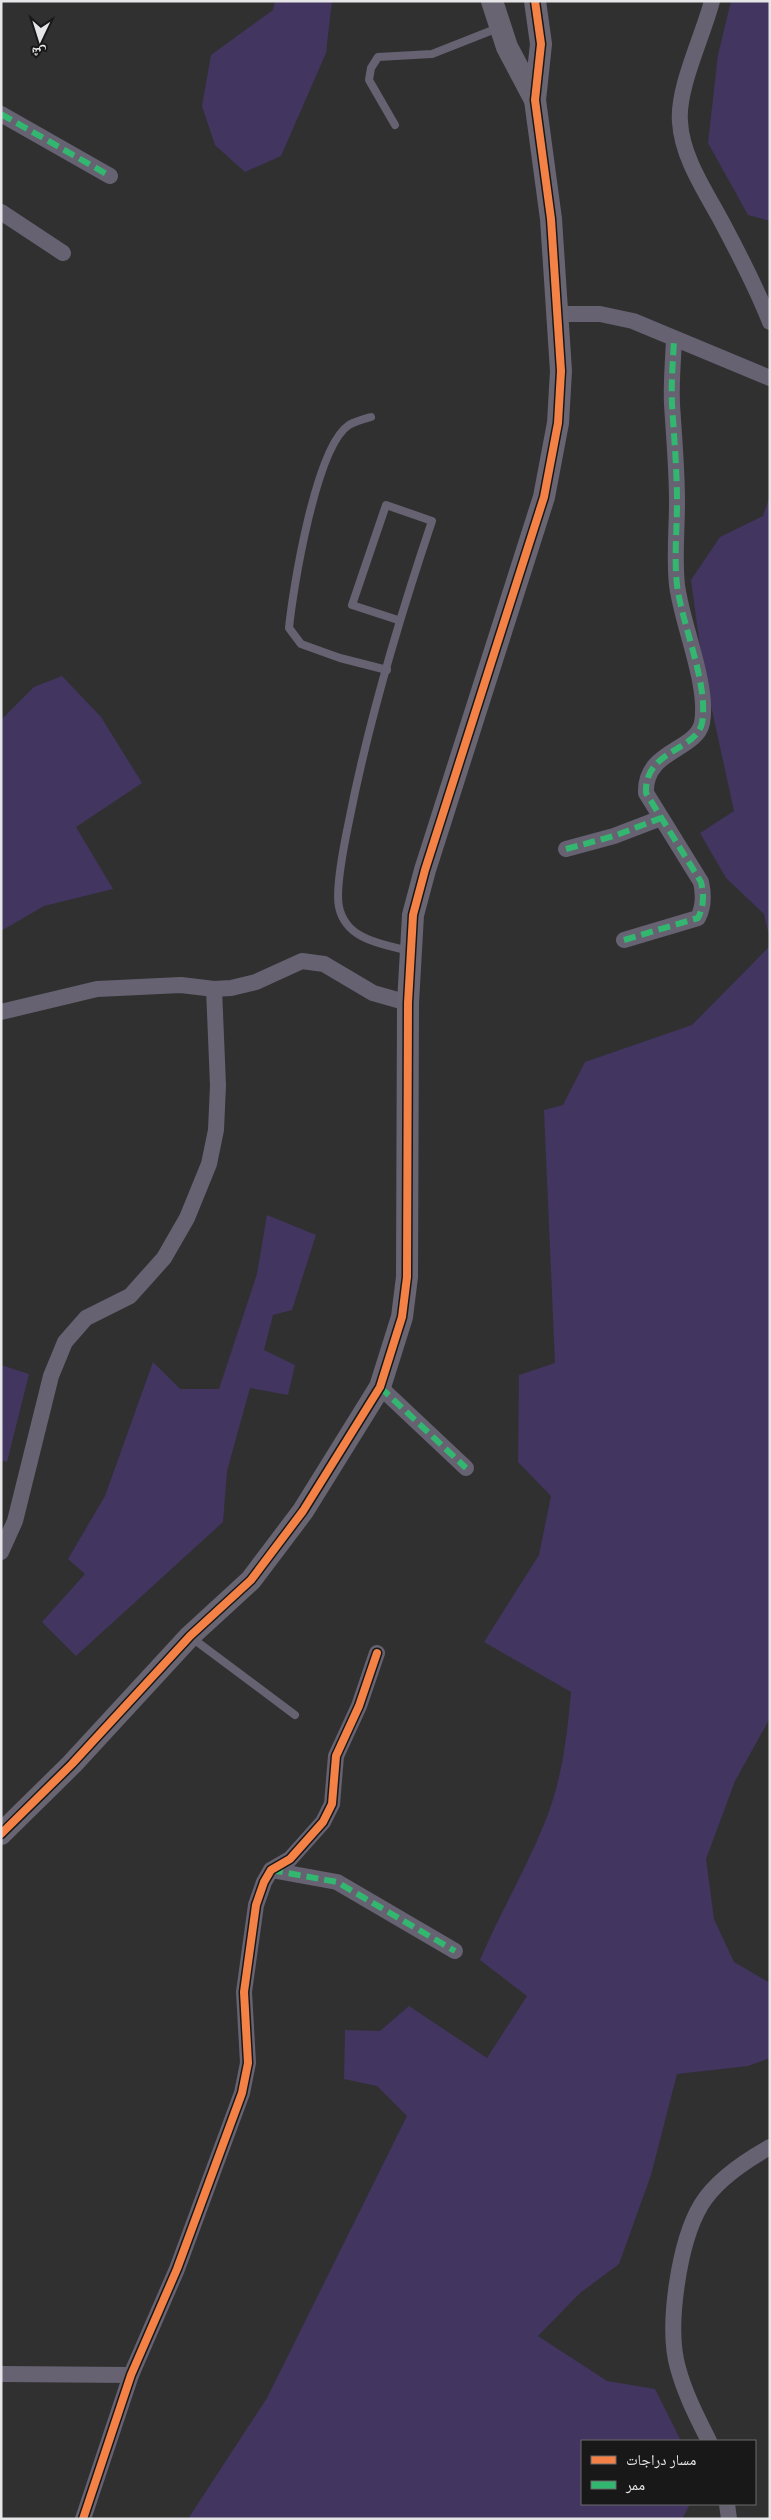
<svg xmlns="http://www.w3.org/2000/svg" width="771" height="2520" viewBox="0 0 771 2520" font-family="'IBM Plex Serif','Noto Naskh Arabic',serif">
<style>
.green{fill:#42355f}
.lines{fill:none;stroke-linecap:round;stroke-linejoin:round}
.lane{stroke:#666271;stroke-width:8}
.street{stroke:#666271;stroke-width:16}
.secondary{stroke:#686472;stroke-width:22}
.quiet{stroke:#33b770;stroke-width:6;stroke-dasharray:12 6;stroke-linecap:butt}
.cycleway-casing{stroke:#181819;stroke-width:11}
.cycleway{stroke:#f48246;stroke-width:8}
</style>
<rect width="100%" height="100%" fill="#303031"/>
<g class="green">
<polygon points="275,1 332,1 326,53 281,156 245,172 215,145 202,106 211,55 273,10"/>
<polygon points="731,1 770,1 770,221 748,215 708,143 718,55"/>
<polygon points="770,496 770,940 764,914 726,878 700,833 734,811 703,669 691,580 720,537 763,516"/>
<polygon points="62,676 101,717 142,783 76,827 113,889 44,906 1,931 1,720 34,687"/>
<path d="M770,946V1718L735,1781L706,1859L714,1919L734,1962L770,1983V2058L748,2066L677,2074L651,2175L619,2264L580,2293L538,2336L607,2381L655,2389L681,2441H582V2504H690L682,2519H188L267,2398L407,2116L377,2086L344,2079L345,2030L380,2031L409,2006L487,2058L527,1996L480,1960C500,1913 526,1869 545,1822C562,1780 567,1737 571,1692L484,1642L539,1555L551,1496L518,1462L519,1375L555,1363L544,1110L563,1105L585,1062L692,1025Z"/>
<polygon points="267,1215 316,1235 292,1310 273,1315 264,1350 295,1365 288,1395 250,1388 227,1471 223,1522 76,1656 42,1622 85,1574 68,1559 105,1496 153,1362 180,1389 219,1389 257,1274"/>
<polygon points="1,1365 29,1374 7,1462 1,1460"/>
</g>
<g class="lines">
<g class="lane">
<polyline points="395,125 369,80 371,68 378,57 432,54 498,28"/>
<path d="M371,417C364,419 356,421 349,425C316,446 293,588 289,628L301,644L340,658L387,670"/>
<path d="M398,620L352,605L386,505L432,521C399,619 369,719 349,821C345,840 335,889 339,907C346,940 382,944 409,951"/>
<polyline points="192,1638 295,1715"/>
</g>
<g class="street">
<path d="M712,1C703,36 677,88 680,122C682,159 708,195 724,226C741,258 757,289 770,322"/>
<polyline points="1,114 110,176"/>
<polyline points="1,212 63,253"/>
<polyline points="557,314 600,314 633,321 770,378"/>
<polyline points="566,849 614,836 661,818"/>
<path d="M624,940L698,918C704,906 704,895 701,882L646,793C644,750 696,751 702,723C709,685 682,625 677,585C674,557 677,530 677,502C677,469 674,437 672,404C671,383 673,361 674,340"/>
<polyline points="1,1012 97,989 181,985 214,989 231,988 256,982 302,961 324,964 373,993 408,1003"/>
<polyline points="380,1387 466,1468"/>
<polyline points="1,1552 15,1521 51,1376 65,1342 86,1318 130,1296 164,1258 187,1218 209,1164 216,1130 218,1085 214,989"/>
<polyline points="271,1870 337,1882 455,1951"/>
<polyline points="1,2374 131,2375"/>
<path d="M709,2441C697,2417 685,2394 678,2368C666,2327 679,2242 701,2205C716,2180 745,2161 770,2147"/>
<polyline points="727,2504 729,2519"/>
<polyline points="83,2519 131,2375 177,2269 242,2093 248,2063 244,1992 256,1905 264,1882 271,1870 290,1859 323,1822 332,1804 336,1756 359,1706 377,1653"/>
</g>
<g class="secondary">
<polyline points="492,1 507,47 535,100"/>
<polyline points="1,1834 72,1764 190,1636 251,1580 303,1511 380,1387 402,1317 407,1277 408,1003 413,915 425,870 544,497 558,423 561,371 551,219 535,100 541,44 535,1"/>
</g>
<g class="quiet">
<polyline points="1,114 110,176"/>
<polyline points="566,849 614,836 661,818"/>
<path d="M624,940L698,918C704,906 704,895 701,882L646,793C644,750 696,751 702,723C709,685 682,625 677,585C674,557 677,530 677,502C677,469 674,437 672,404C671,383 673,361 674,340"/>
<polyline points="380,1387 466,1468"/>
<polyline points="271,1870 337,1882 455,1951"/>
</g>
<defs>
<g id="cycleway">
<polyline points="1,1834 72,1764 190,1636 251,1580 303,1511 380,1387 402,1317 407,1277 408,1003 413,915 425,870 544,497 558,423 561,371 551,219 535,100 541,44 535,1"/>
<polyline points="83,2519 131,2375 177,2269 242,2093 248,2063 244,1992 256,1905 264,1882 271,1870 290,1859 323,1822 332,1804 336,1756 359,1706 377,1653"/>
</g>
</defs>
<use href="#cycleway" class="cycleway-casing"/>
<use href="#cycleway" class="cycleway"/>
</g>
<rect width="771" height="2520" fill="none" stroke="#e6e6e8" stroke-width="5"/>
<rect x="581" y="2440" width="175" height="65" fill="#181819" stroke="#6a6a6c"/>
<rect x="591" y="2456" width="25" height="8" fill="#f48246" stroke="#6a6a6c"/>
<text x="626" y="2465" font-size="15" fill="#e6e6e8">مسار دراجات</text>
<rect x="591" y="2481" width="25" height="8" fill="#33b770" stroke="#6a6a6c"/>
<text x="626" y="2490" font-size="15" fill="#e6e6e8">ممر</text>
<g transform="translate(40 40) rotate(184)" stroke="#181819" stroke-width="4" paint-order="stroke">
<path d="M0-4L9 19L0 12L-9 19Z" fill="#e6e6e8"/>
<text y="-8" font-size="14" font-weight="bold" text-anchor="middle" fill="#e6e6e8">ش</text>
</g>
</svg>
